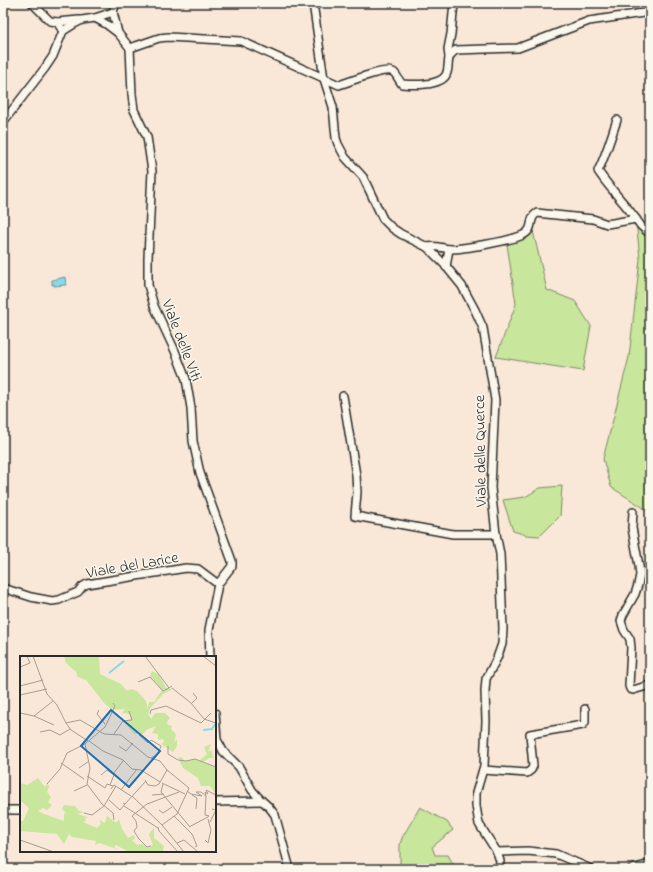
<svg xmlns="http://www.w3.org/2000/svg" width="653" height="872" viewBox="0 0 653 872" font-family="'Indie Flower',sans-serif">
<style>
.green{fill:#c9e69d;stroke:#7a8864}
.water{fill:#8ad9e8;stroke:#64939c}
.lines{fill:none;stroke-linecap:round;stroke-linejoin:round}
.minor-casing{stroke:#2b2b2b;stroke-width:10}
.minor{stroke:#fbf7ec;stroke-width:7}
.labels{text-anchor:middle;stroke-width:3;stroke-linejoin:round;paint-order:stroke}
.street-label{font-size:16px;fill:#2b2b2b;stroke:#fbf7ec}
.inset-river{fill:none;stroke:#8ad9e8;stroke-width:2}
.inset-road{fill:none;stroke:#a79c92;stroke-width:1}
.view{fill:#1f6fb2;fill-opacity:0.15;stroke:#1f6fb2;stroke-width:2}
.inset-edge{fill:none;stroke:#2b2b2b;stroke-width:2}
</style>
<rect width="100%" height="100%" fill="#f9e8d7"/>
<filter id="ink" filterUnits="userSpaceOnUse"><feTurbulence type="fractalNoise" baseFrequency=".025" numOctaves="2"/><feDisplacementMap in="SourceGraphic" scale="8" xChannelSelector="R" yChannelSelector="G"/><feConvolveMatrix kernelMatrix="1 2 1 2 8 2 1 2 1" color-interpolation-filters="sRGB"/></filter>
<g filter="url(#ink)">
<g class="green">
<polygon points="636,220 650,229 650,512 611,487 603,459 629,357 640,259"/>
<polygon points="533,231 547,290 575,301 591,326 583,371 496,357 516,304 507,244"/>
<polygon points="562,486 560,516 540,536 526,535 513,531 503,500 525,497 540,488"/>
<polygon points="420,807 447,822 453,830 432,847 435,855 448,855 456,869 400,869 400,844 402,838"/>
</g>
<polygon class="water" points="65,277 66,285 54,286 54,284 52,285 52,280"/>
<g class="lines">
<defs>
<g id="minor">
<polyline points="32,3 50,21 57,22 63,31"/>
<polyline points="116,3 113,12 118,33"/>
<polyline points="313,3 324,79 333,107 336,138 338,144 345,157 363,177 383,219 392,228 401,234 427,247 445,265 462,286 475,310 483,328 495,400 491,488 496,534 500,554 503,629 502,644 497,658 486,679 485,691 486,721 484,766 476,793 476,806 479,824 497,852 500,861 499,869"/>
<polyline points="95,18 113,12"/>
<polyline points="57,22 79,20"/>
<polyline points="130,48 132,94 134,110 147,137 152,171 148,258 148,285 154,306 175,351 186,379 191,408 193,441 200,473 232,561 232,566 218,584 209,630 210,657"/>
<path d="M130,48L159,38L168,37L241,41L339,85C348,82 386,67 393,72C397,74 398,80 402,84C413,85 440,86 446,75C451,65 444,58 456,50L518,48L589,21L650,12"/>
<polyline points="449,57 448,49 451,34 454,3"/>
<path d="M617,120C611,137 606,155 598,171C609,188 624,202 636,219"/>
<polyline points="3,122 45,68 53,56 63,31 74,24 82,20 95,18 106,24 118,33 130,48"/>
<path d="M427,247C435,245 441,248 449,249C464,249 510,241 523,235C536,228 527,219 537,213L593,219L607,224L636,219L641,226L650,234"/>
<polyline points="446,267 449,249"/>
<polyline points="343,396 356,475 357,492 355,516 453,534 496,534"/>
<polyline points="633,512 632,528 639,566 640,575 638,585 635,594 623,615 621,621 624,630 630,639 631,648 629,686 630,689 633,690 650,685"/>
<polyline points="3,588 31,597 52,601 59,600 78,592 82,587 87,584 186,568 198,569 218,584"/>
<polyline points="215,713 217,740 220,745 223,751 239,767 252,790 259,798 269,807 275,815 290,869"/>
<polyline points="483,770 527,773 531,770 533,766 530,734 583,725 585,722 585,709"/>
<polyline points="215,802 262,801"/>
<polyline points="3,810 21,810"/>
<polyline points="497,852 528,851 556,854 591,869"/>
<polyline points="632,869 650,864"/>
</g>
</defs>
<use href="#minor" class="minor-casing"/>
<use href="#minor" class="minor"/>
</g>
</g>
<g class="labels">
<g class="street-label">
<text transform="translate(183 340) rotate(69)" y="6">Viale delle Viti</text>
<text transform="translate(479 451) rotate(-91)" y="6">Viale delle Querce</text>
<text transform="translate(132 564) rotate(-10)" y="6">Viale del Larice</text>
</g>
</g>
<g transform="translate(20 656)">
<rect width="196" height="196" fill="#f9e8d7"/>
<path d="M44,0H79L80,18L101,28L107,35L111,33L117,35L126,45L128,53L129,46H134L142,34L130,20L132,15L139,19L146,32L153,33L143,38L131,51L128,58L131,63L135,57H145L150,62L147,66L148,69L152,70L151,73L156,78L154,87L157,83V90L153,96L141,88L144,86L143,83L138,84V78L132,77L136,70L126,74L123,78H114L103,65L111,63L109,58L102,57L105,53L92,54L85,48L66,24L58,21L56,16L46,7ZM191,88L188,96L191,94L194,102H189L183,106L179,105L187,98L184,91ZM162,101L164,105L175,103L196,111V138L190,130H181L178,122L163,112L158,102ZM18,122L25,131L27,128L29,130L27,136L31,141L28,146L32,149L27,154L23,152L18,155L24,158L44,165V157L47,158L42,153L44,149L55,150L59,155L64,156L58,158L69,162H65L66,165L63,166L77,172L81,168L79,164L85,167L87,160L96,167L101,161L99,164L102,173L108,182L114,179L115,183L112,184L117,189L122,188L129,192L133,189L129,178L134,172V182L144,190L143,196H109L96,189L94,191L97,193L79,187L75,189L76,185L52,181L49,178L44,188L37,178L0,175V165H3L9,152L0,144V127L7,129Z" fill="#c9e69d"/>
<path class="inset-river" d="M89,17L104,5M183,74L192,73L195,68"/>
<path class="inset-road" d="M13,0L27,38L37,49L46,67L60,64L84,78L101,79L128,101L140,105L147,114M125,0L149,32L152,30M183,0L196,10M0,11L10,7L7,0M118,26L130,21L143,35L149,32M0,30L23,24M152,32L171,47L184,63L196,67M0,39L27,33M93,47L95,50L85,71L65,88L70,112L67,128L82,148L93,157L94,164M171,48L177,42L173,37M79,54L77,58L85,68M0,57L14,60L33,45M130,58L131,54L146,50L181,67L191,57M14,60L34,69M46,67L51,74L68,85M20,76L30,74L40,79L50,73M94,78L103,65L112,64L109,55M119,79L128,87L131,84L141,90L138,98L131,102M69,85L83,95L103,104L112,113L121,114L140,126M99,90L106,95L113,87M148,90V98L158,104L166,105L175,103L196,111M41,107L64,123M59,112L69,105M93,118L103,105M81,119L87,114L94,119L90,129M67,120L85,132L87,128L93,130M125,124L128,129L135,130L139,128L147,114M142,127L165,138M27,128L40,113L47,97L65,88M143,128L141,136L170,171M91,133L94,129L111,140M101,134L117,113M54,135L67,129M167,135L171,138L182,140L176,136H181L186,140L185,136L188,138L186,134L196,139M132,139L144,138M172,139L177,142L176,153M112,140L142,169L164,196M186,140L185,159L189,160L186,162M89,144L100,154L105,148L103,147M105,148L126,125M104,150L138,172M139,154L143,157L152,151M64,157L72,159L84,150L96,130M154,160L172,178L177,190L175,191M190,166L196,154L192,153M142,169L157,158L169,132L147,114M138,171L139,175L158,196M169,171L186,162M0,184L34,196M185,184L188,187L191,174L188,163M157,187L164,184L178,196M131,190L127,191L119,183L114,175L117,171L116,165L112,160L127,148L159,136"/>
<path class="view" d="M91,54L140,95L109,131L61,90Z"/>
<rect width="196" height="196" class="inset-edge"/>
</g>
<rect width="653" height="872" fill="none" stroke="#fbf7ec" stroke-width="16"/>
<rect x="8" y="8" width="637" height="856" fill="none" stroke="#2b2b2b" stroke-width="1.5" filter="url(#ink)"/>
</svg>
